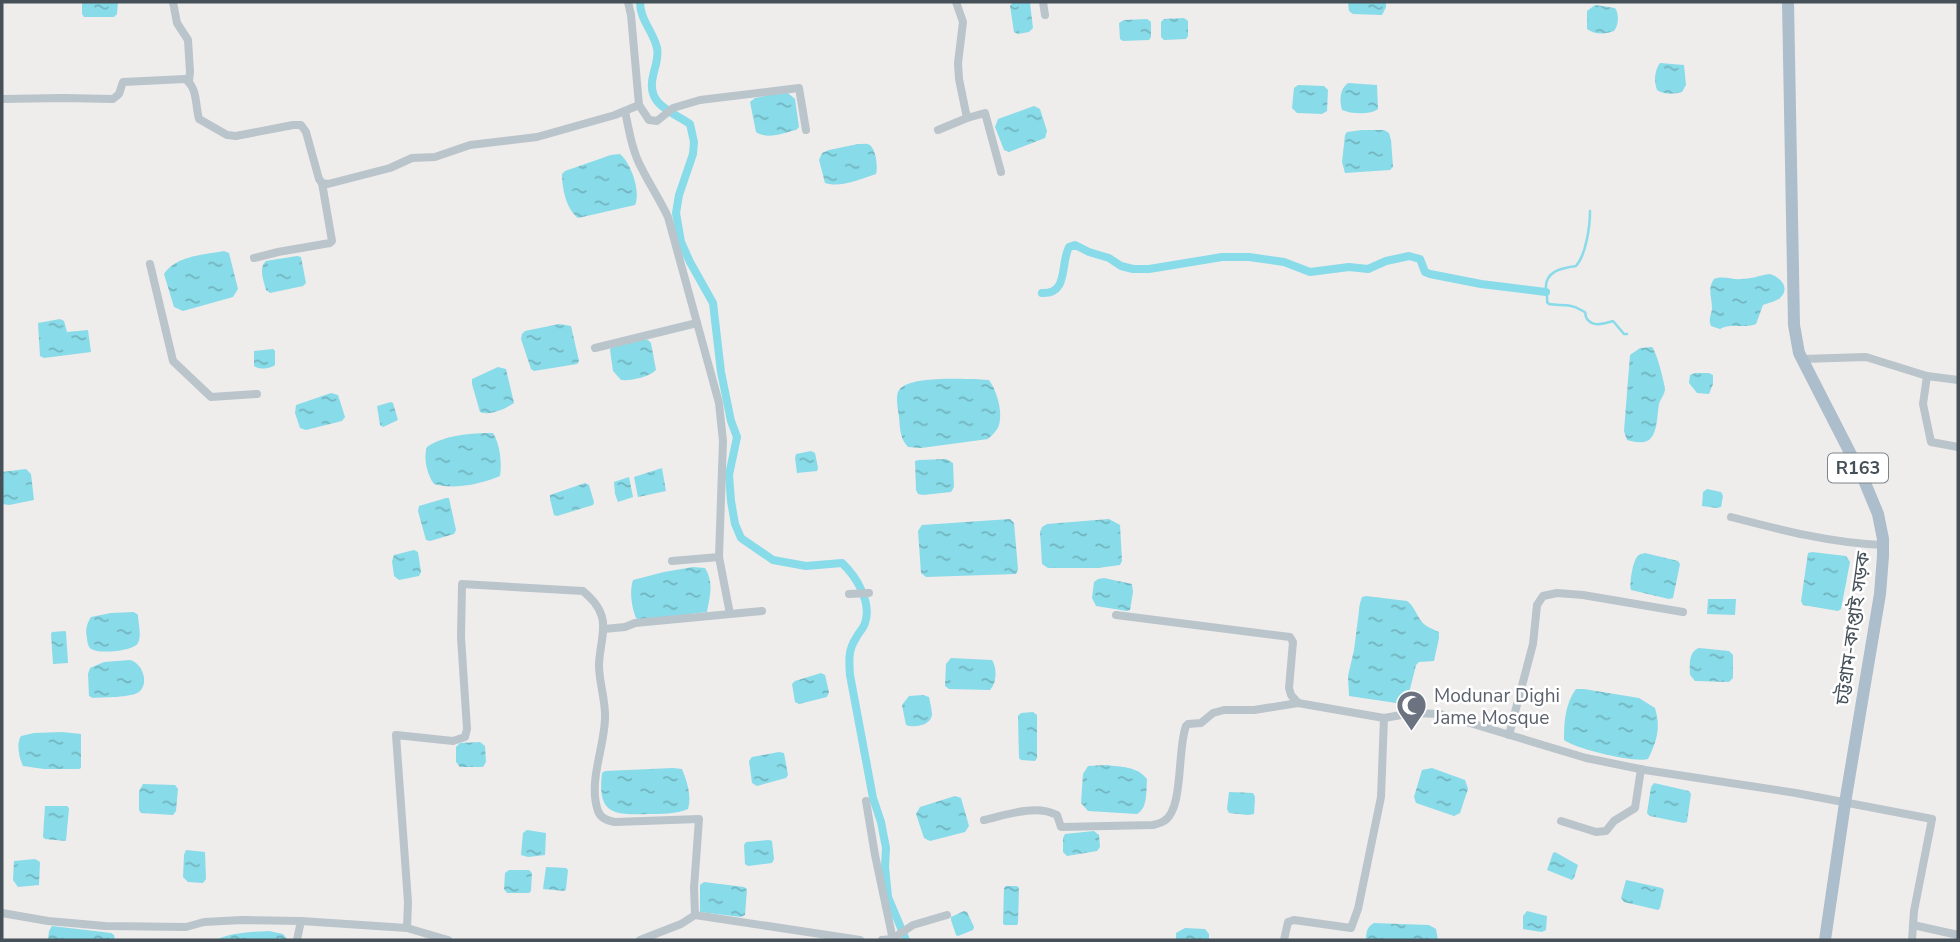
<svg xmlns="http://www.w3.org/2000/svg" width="1960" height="942" viewBox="0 0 1960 942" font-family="'Nunito Sans','Noto Sans Bengali',sans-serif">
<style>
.water{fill:url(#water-ripples)}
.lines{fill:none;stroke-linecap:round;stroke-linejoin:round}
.stream{stroke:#88dbe8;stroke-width:2.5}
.canal{stroke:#88dbe8;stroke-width:8}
.street{stroke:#bac4cb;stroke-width:8}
.primary{stroke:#acbdcb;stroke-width:12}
.labels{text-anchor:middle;stroke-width:5;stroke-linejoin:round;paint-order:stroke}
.shield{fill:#fff;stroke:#7d848a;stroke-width:2}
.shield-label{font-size:18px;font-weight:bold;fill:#455058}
.street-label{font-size:19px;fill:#455058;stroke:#fff}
.worship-label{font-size:19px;fill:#5b616d;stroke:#fff;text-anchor:start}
</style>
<defs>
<pattern id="water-ripples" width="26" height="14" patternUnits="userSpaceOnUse" patternTransform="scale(1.75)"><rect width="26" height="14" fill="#88dbe8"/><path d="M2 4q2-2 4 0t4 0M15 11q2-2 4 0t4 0" fill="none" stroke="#71b4bf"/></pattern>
</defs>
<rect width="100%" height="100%" fill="#efecec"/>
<g class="water">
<polygon points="82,2 118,2 117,14 114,17 84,17 82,14"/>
<polygon points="1013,2 1030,3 1033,28 1029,32 1018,34 1014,32 1010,6"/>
<polygon points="1348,2 1386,2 1386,7 1382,15 1353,14 1349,11"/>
<path d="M1595,5L1615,8C1619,13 1619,25 1614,31C1606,34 1595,35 1587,29V11Z"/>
<polygon points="1184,18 1188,21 1188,36 1186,39 1164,40 1161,37 1161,22 1164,19"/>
<polygon points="1147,19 1151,22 1151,37 1149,40 1123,41 1120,39 1119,23 1124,20"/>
<path d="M1660,63L1684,65L1686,85L1682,92C1674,94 1664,95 1657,90C1654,82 1654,71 1660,63Z"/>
<path d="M1348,83L1377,85L1378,109C1370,115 1351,114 1342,110C1339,100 1340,89 1348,83Z"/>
<polygon points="1298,85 1324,86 1328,90 1327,111 1322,114 1297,113 1292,108 1294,88"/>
<path d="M779,93H788L795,99L799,127L796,130C783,133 768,140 756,132L750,102L755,98Z"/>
<polygon points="1034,106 1040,109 1047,131 1045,138 1009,152 1004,150 995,127 998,119"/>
<polygon points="1362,130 1384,130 1389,133 1391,140 1393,167 1390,170 1345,173 1342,162 1345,135 1347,132"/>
<path d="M858,144C862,144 867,143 870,145C876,150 878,167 876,174C861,179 840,188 825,183L819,160L822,153L829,150Z"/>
<path d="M620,154C631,163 641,192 635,205L578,218C566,209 562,188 562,174L565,171L611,155Z"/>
<path d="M224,251L229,253L238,289L233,297L183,311L174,307L164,274C177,255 204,255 224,251Z"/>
<path d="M297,256L301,257L306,283L303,286L270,293L266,290C264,281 258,268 266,261Z"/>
<path d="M1770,274C1780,277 1791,288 1780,298C1777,301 1768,303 1763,305L1756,324C1744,329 1731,322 1720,329L1711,326C1708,319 1711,316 1712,309C1712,297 1707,289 1714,279C1724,275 1731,280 1742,279C1752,279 1760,275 1770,274Z"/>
<polygon points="60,319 64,321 67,332 88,330 91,352 44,358 40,356 38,323"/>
<polygon points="559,324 571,326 579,361 577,364 534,371 531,369 521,339 522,334 525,331"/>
<path d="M643,339L648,340L651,343L656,370C649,377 631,381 621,380L613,371L610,350L611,348Z"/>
<path d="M1652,347C1657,353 1664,381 1665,389C1665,394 1661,398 1659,404C1657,414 1658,433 1649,440C1643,444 1633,442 1627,440L1624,431L1630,355L1640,348Z"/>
<path d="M273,349L275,351V365C270,369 260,370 254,366V351Z"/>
<path d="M498,367L506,369L514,403C505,409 490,416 480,412L472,384V379Z"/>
<polygon points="1695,373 1709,373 1713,375 1713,384 1709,394 1697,393 1689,383 1690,375"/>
<path d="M974,379L989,380C997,391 1003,412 999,425C997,431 992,435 988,439L921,448L908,447C900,439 900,428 899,417C898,409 895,396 899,390C909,376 958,379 974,379Z"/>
<polygon points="331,393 338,395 345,417 342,421 306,430 300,428 295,413 296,405"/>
<polygon points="391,402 393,403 398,420 383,427 380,425 377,406"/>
<path d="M493,433C500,444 502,463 500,476C482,484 453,490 434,484C427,475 423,457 427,447C444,435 472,433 493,433Z"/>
<polygon points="811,451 815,453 818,468 817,471 797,473 795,458 796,454"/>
<polygon points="946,459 953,463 954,487 951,492 923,495 918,494 916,490 915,461 919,460"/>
<polygon points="662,468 666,491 638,497 634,477"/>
<polygon points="26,469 31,474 34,500 9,505 2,504 2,472"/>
<polygon points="629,477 633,497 618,502 615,494 614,482"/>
<polygon points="585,483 589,485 594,502 593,505 557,516 554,515 550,499 550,495"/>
<polygon points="1707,489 1721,492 1723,496 1721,507 1717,508 1702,506 1703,492"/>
<polygon points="446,498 449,498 456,530 454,534 430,541 426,540 418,511 419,506"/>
<polygon points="1010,519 1014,523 1018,569 1016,574 926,577 921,573 918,531 922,525"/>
<polygon points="1109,519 1120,525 1122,561 1120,565 1098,568 1048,568 1042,564 1040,532 1042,527 1047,524"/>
<polygon points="414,550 418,552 421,572 419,576 399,580 394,576 392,561 394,555"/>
<polygon points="1812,552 1846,556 1850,562 1841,609 1838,611 1803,605 1801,601 1808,553"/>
<path d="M1645,553L1678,561L1680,564L1673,598L1669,599L1631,590C1629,584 1633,558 1639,555C1641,553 1643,554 1645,553Z"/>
<path d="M693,567L705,568C714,583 710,596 707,612L639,620L636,618C632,608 629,592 633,580L664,572Z"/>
<polygon points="1104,578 1132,584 1133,592 1130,610 1127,611 1096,606 1092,598 1094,582 1098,579"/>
<path d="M1366,596L1407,601C1415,607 1416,615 1422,622C1426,627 1433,629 1439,632V638L1434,661L1419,662L1416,665L1407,701L1403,704L1349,696L1348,676L1354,650L1360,603L1362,597Z"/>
<polygon points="1708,599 1736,599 1735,615 1707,614"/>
<path d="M134,612L138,615C138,622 142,636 138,643C134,651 97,655 90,648C88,646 87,641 87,638C85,630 87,623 91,617L111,613Z"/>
<polygon points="65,631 66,632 68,663 53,664 51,634 52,632"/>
<path d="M1699,648L1729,651L1733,655V678L1729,682L1695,681L1690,675C1690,665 1688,652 1699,648Z"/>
<path d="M951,658L992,660C997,667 997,683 990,690L949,689L945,686L946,664Z"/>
<path d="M130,660C142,663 150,683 139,692C130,698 104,697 93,698L89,696L88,674L90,668L104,662Z"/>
<polygon points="821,673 825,675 829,692 827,697 799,704 795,702 792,684 795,681"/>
<path d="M1576,689H1584L1639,698L1655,708C1661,727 1657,741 1648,759C1634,763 1576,749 1564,740C1564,722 1565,704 1576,689Z"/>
<path d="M923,695L929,697C930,702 932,710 932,715C930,726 914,728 906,725L902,705L909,696Z"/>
<polygon points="1033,712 1037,715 1037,758 1035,761 1021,760 1019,758 1018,716 1021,713"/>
<path d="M62,732L81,734V768L79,769H44L23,766C19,758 16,743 21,736L34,733Z"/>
<polygon points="480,742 485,746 486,762 483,767 460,767 456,762 456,747 460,743"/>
<polygon points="779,752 784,753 788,775 786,778 757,786 752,783 749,761 752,757"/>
<path d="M1106,765C1121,767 1137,766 1147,779C1146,791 1148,808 1137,814L1088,811L1081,803L1083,774L1088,766Z"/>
<path d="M673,768L682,769C687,781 692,797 688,809C676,814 661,814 649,814C614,815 597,815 602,773L605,771Z"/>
<polygon points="1432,768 1465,780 1468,789 1460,813 1454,816 1416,803 1414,797 1422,770"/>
<polygon points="1654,783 1689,791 1691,794 1687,822 1684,823 1650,816 1647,813 1651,787"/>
<polygon points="143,784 175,785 178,789 176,811 173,815 141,813 139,810 139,791"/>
<polygon points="1229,792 1253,793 1255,797 1254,814 1248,815 1229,813 1227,809"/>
<polygon points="955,796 961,798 969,826 965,832 930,841 924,838 916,814 920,807"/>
<polygon points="45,806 67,806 69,808 66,841 45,839 43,837"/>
<polygon points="527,830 546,833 545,855 528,857 521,855 523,833"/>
<polygon points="1094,831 1099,835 1100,847 1097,851 1067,856 1063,852 1063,838 1065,834"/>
<polygon points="769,840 772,841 774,859 772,863 748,866 745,864 744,845 746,842"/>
<polygon points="186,850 205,852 206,879 203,883 188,882 183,877 184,855"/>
<polygon points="1555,852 1578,865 1574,878 1572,880 1547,870 1553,853"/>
<polygon points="35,859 40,862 39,885 18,887 13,880 14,861"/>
<polygon points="546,867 566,868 568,870 566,889 565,891 543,889"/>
<polygon points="509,870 529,870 532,873 531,891 529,893 507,893 504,889 505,873"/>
<polygon points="1626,880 1662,888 1664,890 1660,908 1658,910 1624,902 1621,898"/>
<polygon points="704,882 744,887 747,889 745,915 741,917 700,912 700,885"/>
<polygon points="1006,886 1017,886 1019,888 1018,923 1017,925 1005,925 1003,924 1004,888"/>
<polygon points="964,911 967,912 974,927 973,930 958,936 956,935 951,920 951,917"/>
<polygon points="1527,911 1547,916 1546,930 1542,932 1523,929 1523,916"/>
<path d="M1374,923L1429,925L1436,929L1438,940H1366C1366,932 1367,927 1374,923Z"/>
<polygon points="52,926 111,933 114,935 115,940 48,940 49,931"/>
<polygon points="1185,928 1205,929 1209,934 1209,940 1176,940 1176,933"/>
<path d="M269,931L283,934L288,940H216C231,932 253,932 269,931Z"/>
</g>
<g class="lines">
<path class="stream" d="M1590,211C1590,226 1586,255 1576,266C1562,268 1544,271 1546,290C1546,294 1548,298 1547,302L1549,304C1560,306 1570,303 1581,310C1589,314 1583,312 1587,319C1594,328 1605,323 1613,321L1624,334H1627"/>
<g class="canal">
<path d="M640,2C640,20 653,31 657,48C659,58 655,66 653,76C646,105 671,111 690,124L694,142L693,154L679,195L676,213L681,242L690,262L713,303L721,372L731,421L737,437L729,475L731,501L735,524L741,538L773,560L806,566L842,563C857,577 872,603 865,623C864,628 858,633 856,638C848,650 849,661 850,675L873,798L881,822L886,848L885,867L888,897L906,940"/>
<path d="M1042,293C1069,294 1060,264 1069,247L1075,245L1089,252L1109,258L1121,266L1133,269H1149L1222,257H1249L1284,262L1310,272L1349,267L1368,269L1386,261L1409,256L1420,259L1425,272L1430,274L1481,284L1546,292"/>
</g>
<g class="street">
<polyline points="173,2 177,23 188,40 190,72 189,81"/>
<polyline points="628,2 631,15 639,105 649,120 657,121 673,108 700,100 799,88 806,130"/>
<polyline points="1043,2 1045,15"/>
<path d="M2,99L64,98L113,99L119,94L123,82L185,79C198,88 195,105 199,119L227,135L236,136L293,125H301L306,132L319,179L322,183L328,184L390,168L412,158L435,157L470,145L537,137L615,115L639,105"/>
<path d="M625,111C629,130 632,151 642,169C650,185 660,200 668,217L719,403L723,441L719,557L672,561"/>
<polyline points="967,118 985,113 1001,172"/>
<polyline points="938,130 967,118 959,79 958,63 963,22 956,2"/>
<polyline points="254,258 278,252 330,243 332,241 322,183"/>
<polyline points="150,264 173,361 211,397 257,394"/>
<polyline points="595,348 697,323"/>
<polyline points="1802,359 1866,357 1927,376 1923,404 1931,442 1958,447"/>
<polyline points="1927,376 1958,380"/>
<path d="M1731,517C1781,530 1831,543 1883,545"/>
<polyline points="719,557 730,614"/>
<polyline points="849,594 869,593"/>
<polyline points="1116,615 1290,637 1293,642 1289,688 1291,695 1298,703"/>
<polyline points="604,629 625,627 635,623 762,611"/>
<polyline points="1509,735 1533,644 1537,605 1543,596 1557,593 1583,595 1683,612"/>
<polyline points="866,801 875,855 893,940"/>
<path d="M984,820C1006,815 1035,804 1057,815L1061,827L1153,825C1157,824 1161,823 1164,821C1184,809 1177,749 1186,726L1188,724L1201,723L1213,713L1224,710H1254L1298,703L1384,718L1413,713L1440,714L1586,758L1645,770L1796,793L1932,819L1914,911L1912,940"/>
<polyline points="1561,821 1596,832 1606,831 1614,821 1635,808 1641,769"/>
<polyline points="2,913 48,921 105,926 186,927 204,922 242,920 301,921 407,928 448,940"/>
<polyline points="1913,925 1958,935"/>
<path d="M407,928L408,902L396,735L453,741L465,737L467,729L461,637L462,584L583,591C592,599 599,606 602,617C606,629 599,651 599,665C599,683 606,701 605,719C604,749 588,782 598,811C601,819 608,821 615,822L699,819L694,888L695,915L860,940"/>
<polyline points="297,940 301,921"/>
<polyline points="640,940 681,924 695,915"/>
<polyline points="882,940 892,939 913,925 947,915"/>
<polyline points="1284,940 1288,922 1294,920 1351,928 1358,909 1381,797 1384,718"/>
</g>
<polyline class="primary" points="1788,2 1794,325 1799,353 1863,478 1878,514 1883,539 1883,556 1880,594 1845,803 1825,940"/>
</g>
<defs>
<symbol id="mosque-pin" viewBox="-11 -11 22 30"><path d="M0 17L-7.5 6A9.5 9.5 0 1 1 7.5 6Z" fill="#6b7280" stroke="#fff"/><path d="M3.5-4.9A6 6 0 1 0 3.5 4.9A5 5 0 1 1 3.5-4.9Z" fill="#fff"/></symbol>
</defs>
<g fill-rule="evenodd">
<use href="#mosque-pin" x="1394" y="688" width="35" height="47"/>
</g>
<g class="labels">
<rect class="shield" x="1828" y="453.5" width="60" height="29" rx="5"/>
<g class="shield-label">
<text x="1858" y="474">R163</text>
</g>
<g class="street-label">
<text transform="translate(1852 628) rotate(-82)" y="7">চট্টগ্রাম-কাপ্তাই সড়ক</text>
</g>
<g class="worship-label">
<text x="1434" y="702">Modunar Dighi<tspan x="1434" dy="22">Jame Mosque</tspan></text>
</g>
</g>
<rect width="1960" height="942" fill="none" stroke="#455058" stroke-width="7"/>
</svg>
